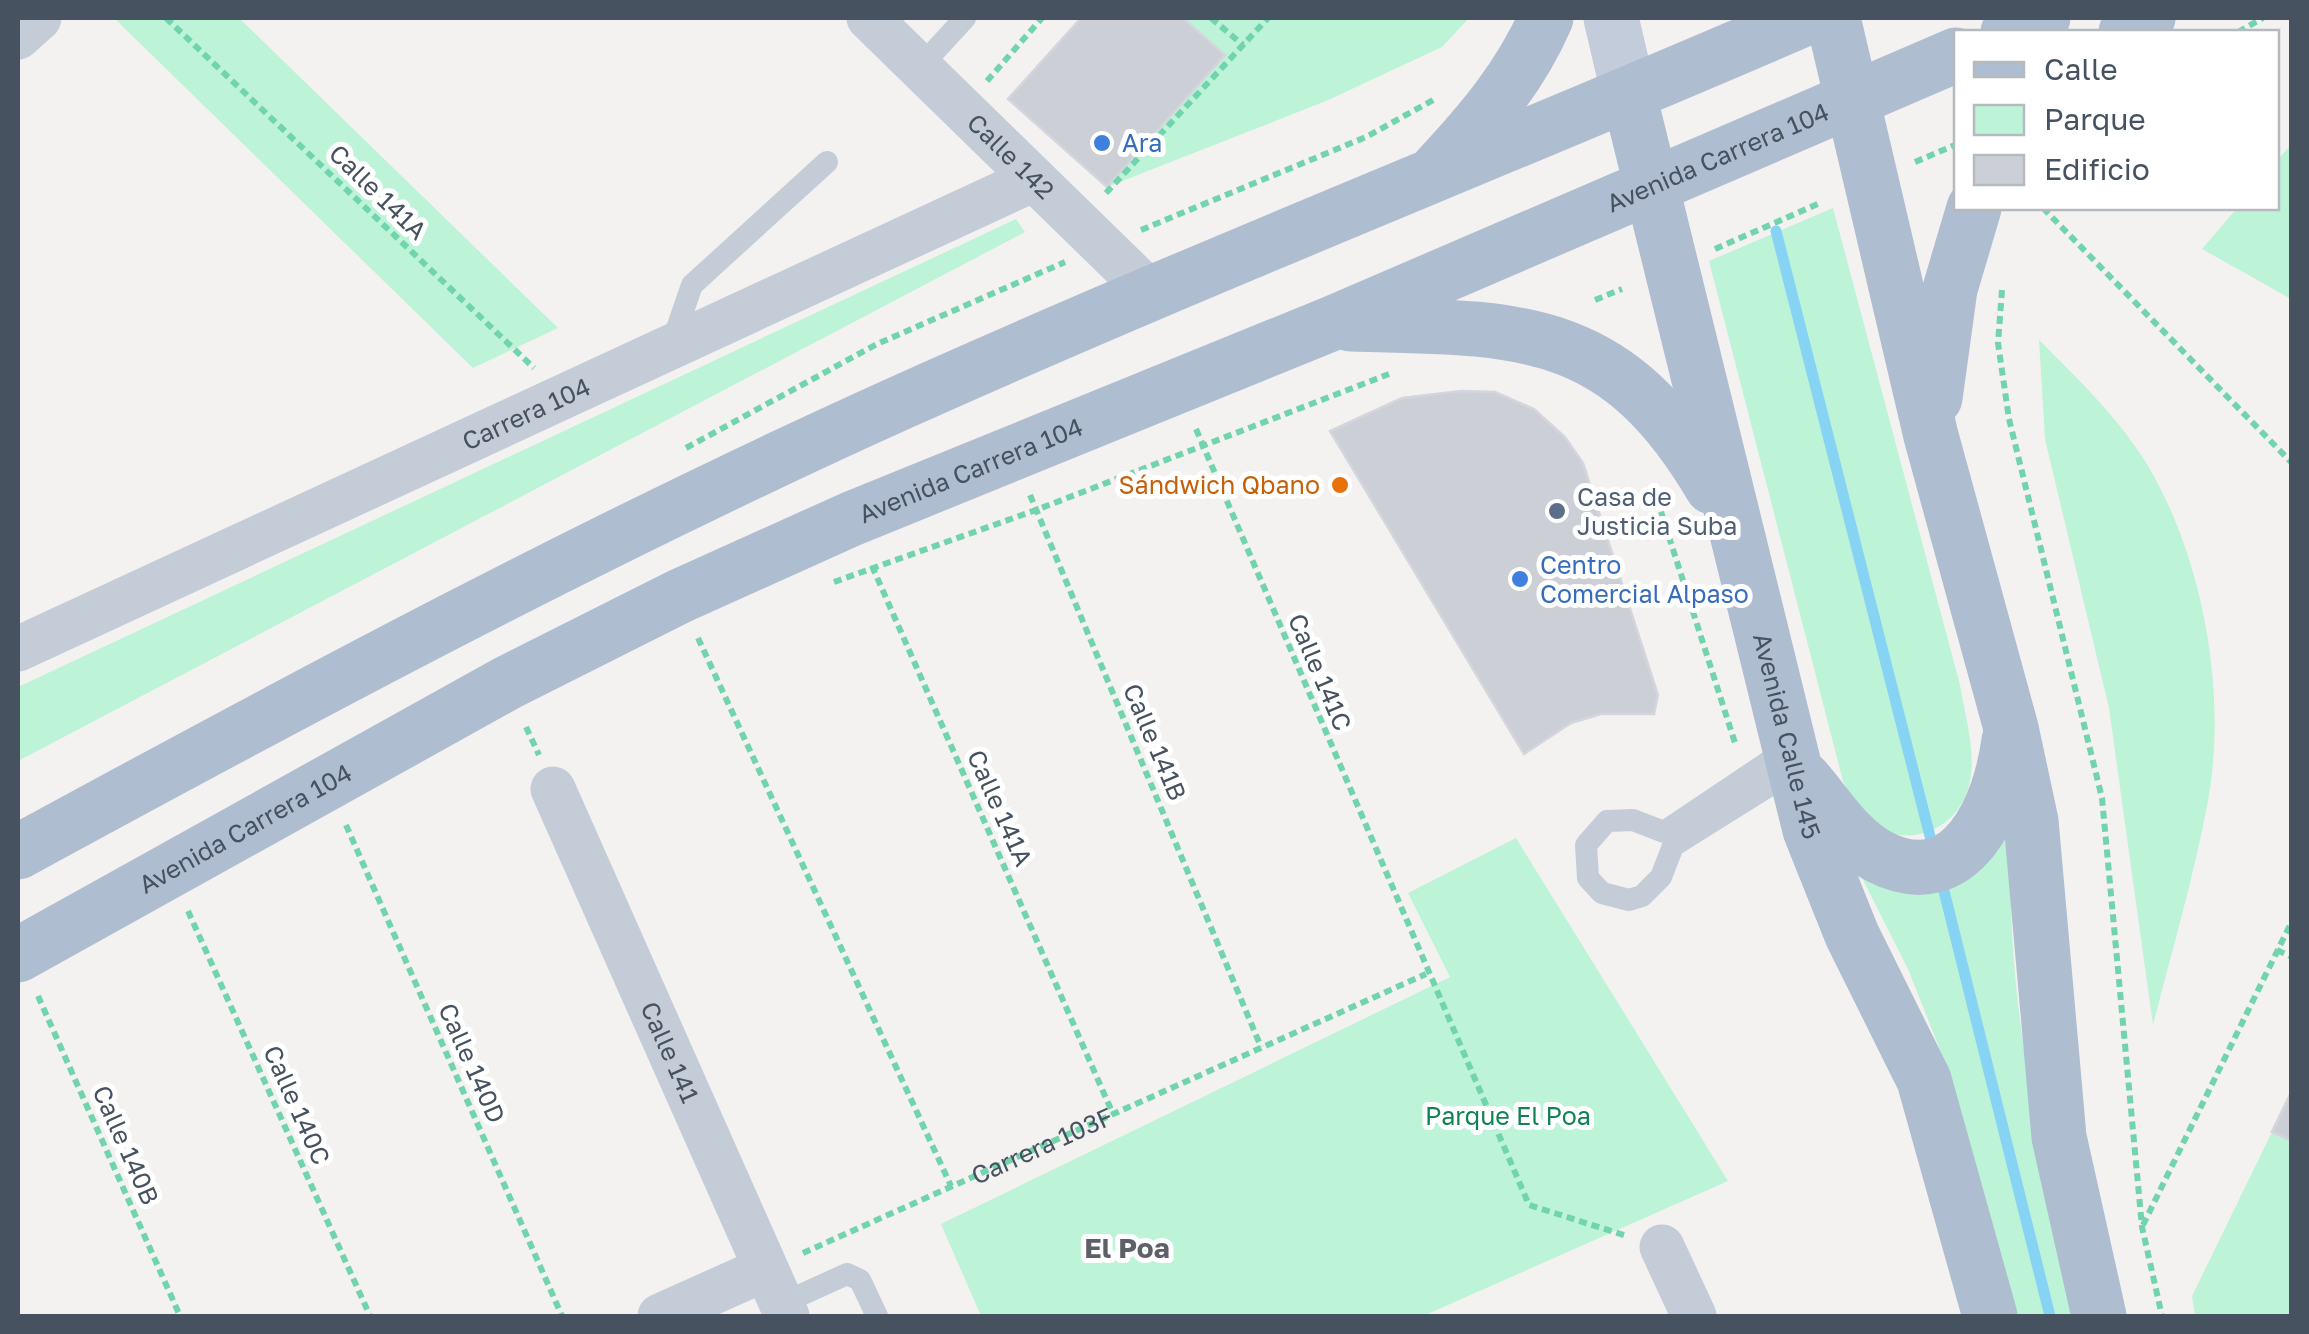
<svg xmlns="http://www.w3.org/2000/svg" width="2309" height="1334" viewBox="0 0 2309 1334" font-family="'Golos Text',sans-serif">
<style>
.green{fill:#bdf3d7}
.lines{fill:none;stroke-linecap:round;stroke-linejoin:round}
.stream{stroke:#87d3f3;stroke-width:11}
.building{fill:#cdcfd7;stroke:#d5d6dd;stroke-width:2.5}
.path{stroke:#72d4ad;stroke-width:6;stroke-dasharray:8 5;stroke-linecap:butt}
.service{stroke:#c4ccd7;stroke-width:22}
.minor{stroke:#c4ccd7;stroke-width:45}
.secondary{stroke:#c3ccdb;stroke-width:55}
.primary{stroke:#afbdd1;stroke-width:55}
.shop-dot{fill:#3f7fe0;stroke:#fff;stroke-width:4}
.food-dot{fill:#e8710a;stroke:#fff;stroke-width:4}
.service-dot{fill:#5c6f8a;stroke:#fff;stroke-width:4}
.labels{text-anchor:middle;stroke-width:10;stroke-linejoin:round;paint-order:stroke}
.shop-label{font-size:25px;fill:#366cbe;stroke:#fff;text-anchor:start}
.street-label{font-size:25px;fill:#475260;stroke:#fff}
.food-label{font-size:25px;fill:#c56008;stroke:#fff;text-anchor:end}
.service-label{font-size:25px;fill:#4e5e75;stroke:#fff;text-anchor:start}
.park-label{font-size:25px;fill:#108354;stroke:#fff}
.neighbourhood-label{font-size:28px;font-weight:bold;fill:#5d6067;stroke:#fff}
</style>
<rect width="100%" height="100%" fill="#f4f1f1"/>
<g class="green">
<polygon points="114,18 239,18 558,328 473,368"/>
<polygon points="1183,18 1469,18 1442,47 1326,101 1107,187 1225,56"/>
<polygon points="2291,145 2291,299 2202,249 2237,208 2276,208 2277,160"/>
<path d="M1833,208L1960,685C1965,716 1977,754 1969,785C1958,831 1905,852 1866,820C1856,812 1849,793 1843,781L1709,261Z"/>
<polygon points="1016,219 1025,232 18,761 18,687"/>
<path d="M2039,340C2078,379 2119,418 2148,466C2205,562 2229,702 2206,811C2192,883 2171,954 2153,1025L2109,708L2045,439Z"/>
<path d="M2011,831C2005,998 2039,1155 2079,1316H2015L1948,1070L1908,969L1861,876Z"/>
<polygon points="1516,838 1728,1181 1423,1316 981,1316 941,1224 1450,977 1408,893"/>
<polygon points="2272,1132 2291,1141 2291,1316 2195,1316 2192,1296"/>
</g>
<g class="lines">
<g class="stream">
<polyline points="1776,231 1934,852"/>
<polyline points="1941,879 2050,1316"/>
</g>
</g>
<g class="building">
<polygon points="1081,18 1183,18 1225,55 1107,187 1008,99"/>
<polygon points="1461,391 1495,392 1534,409 1565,437 1583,463 1658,695 1654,714 1601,714 1571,723 1524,754 1330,431 1402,398"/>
<polygon points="2292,1091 2292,1141 2272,1132"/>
<polygon points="2292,1091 2292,1141 2272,1132"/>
</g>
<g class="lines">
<g class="path">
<polyline points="166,18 534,368"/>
<polyline points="1211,18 1243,45"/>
<polyline points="2238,32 2263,18"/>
<polyline points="987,81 1042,18"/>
<polyline points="1915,162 1955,145"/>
<polyline points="1106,193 1268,18"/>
<polyline points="2043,208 2292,463"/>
<polyline points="1141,230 1366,137 1435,99"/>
<polyline points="1715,249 1820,203"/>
<polyline points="2002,290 1998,343 2009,419 2102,798 2142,1227 2162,1316"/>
<polyline points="1595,300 1622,289"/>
<polyline points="1196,429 1529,1205 1627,1236"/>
<polyline points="686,448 877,344 1065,262"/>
<polyline points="1653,487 1736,746"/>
<polyline points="1030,495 1261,1047"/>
<polyline points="872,566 1113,1114"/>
<polyline points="834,582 1036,510 1389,374"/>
<polyline points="698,638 951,1186"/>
<polyline points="526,727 539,755"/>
<polyline points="346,825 562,1316"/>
<polyline points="188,911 370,1316"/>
<polyline points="2277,950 2292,957"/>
<polyline points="38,996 180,1316"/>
<polyline points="2143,1225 2292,921"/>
<path id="s1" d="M803,1253L1426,974"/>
</g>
<g class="service">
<polyline points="920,67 965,18"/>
<polyline points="672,343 692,285 827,162"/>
<polyline points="1789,748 1664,832 1633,820 1607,821 1586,845 1588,878 1602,893 1629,900 1642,896 1661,877 1673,846 1793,771"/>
<polyline points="781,1304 847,1274 860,1280 877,1316"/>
</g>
<g class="minor">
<path id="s2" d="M869,18L1153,295"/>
<polyline points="18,37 39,18"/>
<path id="s3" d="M18,649L1034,179"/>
<path id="s4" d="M553,789L787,1316"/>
<polyline points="1662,1247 1694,1316"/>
<polyline points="660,1316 765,1269"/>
</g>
<polyline class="secondary" points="1611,18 1629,95"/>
<g class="primary">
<polyline points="1833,18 1931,436 2011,728 2031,821 2059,1137 2099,1316"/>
<polyline points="2008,32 2043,18"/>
<polyline points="2126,32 2148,18"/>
<path id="s5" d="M1629,95L1810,830L1852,935L1924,1080L1990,1316"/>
<path d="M1438,169C1481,123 1521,76 1546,18"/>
<path d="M1351,324C1522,328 1616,324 1712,487"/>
<polyline points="1935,398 1950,289 1974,208"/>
<path d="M1804,779C1827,805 1848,841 1880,857C1963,899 2001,804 2009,740"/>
<path d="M18,852C308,694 600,538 902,402C1200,268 1506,148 1806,18"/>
<path id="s6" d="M18,955L507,683L680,596L851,519L1333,323L1956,55"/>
</g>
</g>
<g class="shop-dot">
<circle cx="1102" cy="143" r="10"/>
<circle cx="1520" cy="579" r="10"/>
</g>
<circle class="food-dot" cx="1340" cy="485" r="10"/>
<circle class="service-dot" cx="1557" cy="511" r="10"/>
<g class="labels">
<g class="shop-label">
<text x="1122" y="152">Ara</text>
<text x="1540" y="574">Centro<tspan x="1540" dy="29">Comercial Alpaso</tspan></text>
</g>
<g class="street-label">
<text dy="9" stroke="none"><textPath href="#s2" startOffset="198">Calle 142</textPath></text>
<text dy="9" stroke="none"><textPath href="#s6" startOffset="1880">Avenida Carrera 104</textPath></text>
<text transform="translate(378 192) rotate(44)" y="9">Calle 141A</text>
<text dy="9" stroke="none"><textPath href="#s3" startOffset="560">Carrera 104</textPath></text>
<text dy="9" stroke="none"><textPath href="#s6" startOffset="1070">Avenida Carrera 104</textPath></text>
<text transform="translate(1320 672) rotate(67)" y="9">Calle 141C</text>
<text dy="9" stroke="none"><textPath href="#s5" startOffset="660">Avenida Calle 145</textPath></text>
<text transform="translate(1155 742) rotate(67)" y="9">Calle 141B</text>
<text transform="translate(1000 808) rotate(66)" y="9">Calle 141A</text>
<text dy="9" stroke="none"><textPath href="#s6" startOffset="260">Avenida Carrera 104</textPath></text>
<text dy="9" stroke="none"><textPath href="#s4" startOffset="288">Calle 141</textPath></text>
<text transform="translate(472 1063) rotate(66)" y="9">Calle 140D</text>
<text transform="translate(297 1105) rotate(66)" y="9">Calle 140C</text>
<text transform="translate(126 1145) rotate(66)" y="9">Calle 140B</text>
<text dy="9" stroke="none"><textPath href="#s1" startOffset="262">Carrera 103F</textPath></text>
</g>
<g class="food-label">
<text x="1320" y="494">Sándwich Qbano</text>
</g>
<g class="service-label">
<text x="1577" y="506">Casa de<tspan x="1577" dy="29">Justicia Suba</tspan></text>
</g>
<g class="park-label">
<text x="1508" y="1125">Parque El Poa</text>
</g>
<g class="neighbourhood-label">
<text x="1127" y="1258">El Poa</text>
</g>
</g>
<rect width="2309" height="1334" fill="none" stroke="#475260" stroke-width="40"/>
<rect x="1954" y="30" width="325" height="180" fill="#ffffff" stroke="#b5babf" stroke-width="2.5"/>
<rect x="1974" y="62" width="50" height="15" fill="#afbdd1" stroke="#b5babf" stroke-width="2.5"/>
<text x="2044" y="80" font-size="30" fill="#475260">Calle</text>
<rect x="1974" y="105" width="50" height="30" fill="#bdf3d7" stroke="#b5babf" stroke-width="2.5"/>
<text x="2044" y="130" font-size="30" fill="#475260">Parque</text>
<rect x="1974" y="155" width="50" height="30" fill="#cdcfd7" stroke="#b5babf" stroke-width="2.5"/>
<text x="2044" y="180" font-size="30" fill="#475260">Edificio</text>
</svg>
